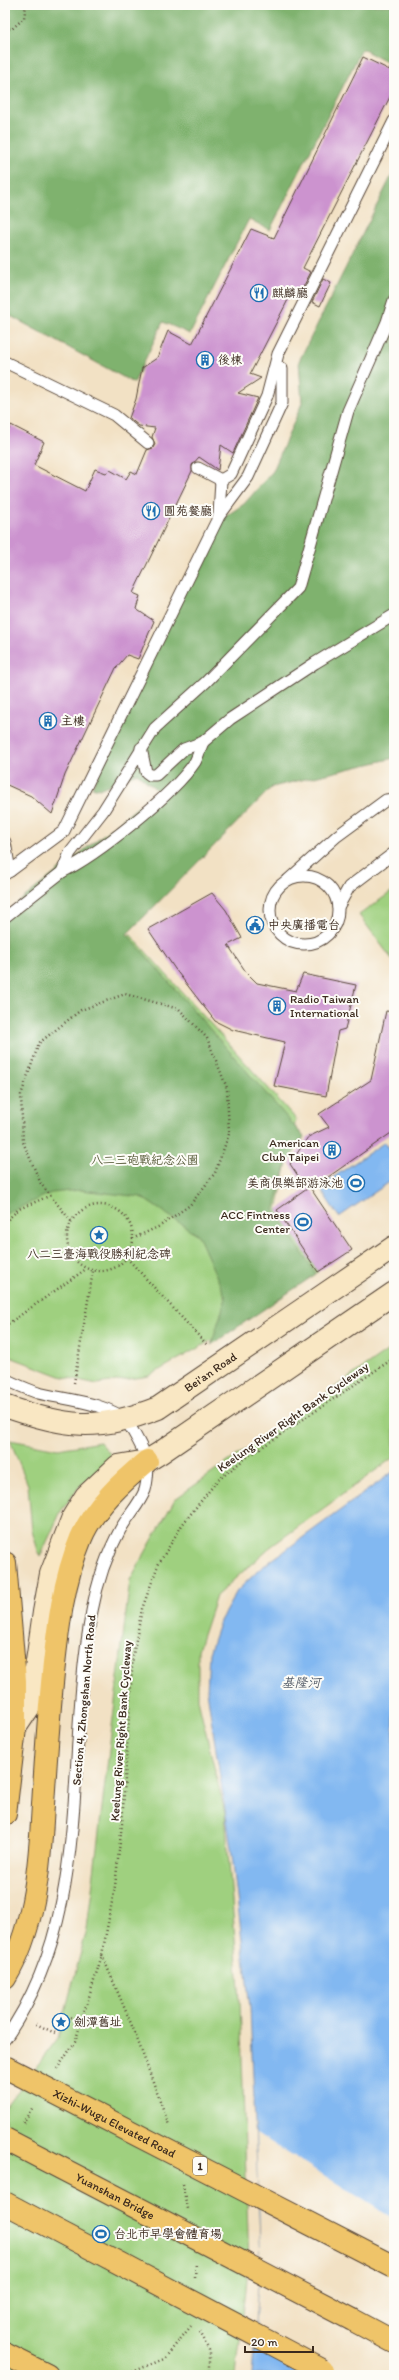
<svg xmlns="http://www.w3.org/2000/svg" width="399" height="2380" viewBox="0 0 399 2380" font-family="Itim,'LXGW WenKai TC',sans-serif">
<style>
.green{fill:#9fd07f;stroke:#6d7d4e}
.forest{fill:#7fb26e;stroke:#5d6e46}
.water{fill:#82b8f1;stroke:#5e7188}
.pier{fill:#f2e1c4}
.building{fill:#cc93cf}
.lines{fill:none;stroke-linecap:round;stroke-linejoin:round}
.service-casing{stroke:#564537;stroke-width:13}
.secondary-casing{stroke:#564537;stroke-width:24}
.primary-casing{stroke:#564537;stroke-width:24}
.trunk-casing{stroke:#564537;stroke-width:24}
.motorway-casing{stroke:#564537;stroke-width:24}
.path{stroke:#564537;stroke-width:2.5;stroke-dasharray:1 3;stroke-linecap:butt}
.service{stroke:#fff;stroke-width:11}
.secondary{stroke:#f9e7c3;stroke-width:22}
.primary{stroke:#efc469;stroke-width:22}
.trunk{stroke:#efc469;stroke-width:22}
.motorway{stroke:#efc469;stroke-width:22}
.motorway-bridge-casing{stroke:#564537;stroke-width:24;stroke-linecap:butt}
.motorway-bridge{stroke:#efc469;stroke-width:22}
.labels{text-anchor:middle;stroke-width:4;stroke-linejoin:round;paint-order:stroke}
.shield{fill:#fdfcf7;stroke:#75695f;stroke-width:1}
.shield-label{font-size:11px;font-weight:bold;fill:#3b2a1e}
.poi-label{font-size:12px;fill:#3b2a1e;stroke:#fdfcf7;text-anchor:start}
.park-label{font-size:12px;fill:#595c3b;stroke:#fdfcf7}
.street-label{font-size:12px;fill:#3b2a1e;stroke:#fdfcf7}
.water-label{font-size:13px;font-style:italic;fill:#545c68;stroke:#fdfcf7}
</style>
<rect width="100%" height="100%" fill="#fdfcf7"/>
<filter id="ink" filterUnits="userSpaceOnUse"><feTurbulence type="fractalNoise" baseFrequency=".025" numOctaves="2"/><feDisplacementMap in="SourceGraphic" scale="8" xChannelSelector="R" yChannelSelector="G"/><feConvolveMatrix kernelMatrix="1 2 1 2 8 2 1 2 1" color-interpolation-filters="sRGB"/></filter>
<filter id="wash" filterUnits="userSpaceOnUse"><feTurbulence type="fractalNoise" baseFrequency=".012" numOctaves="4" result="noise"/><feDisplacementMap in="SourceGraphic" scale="16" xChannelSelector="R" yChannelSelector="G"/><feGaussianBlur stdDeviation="0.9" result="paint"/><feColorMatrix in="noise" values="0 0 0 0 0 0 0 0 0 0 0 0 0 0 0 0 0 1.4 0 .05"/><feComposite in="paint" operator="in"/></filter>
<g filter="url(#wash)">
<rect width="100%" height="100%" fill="#f2e1c4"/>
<g class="green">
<polygon points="394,890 394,962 359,915"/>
<polygon points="130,934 296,1119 277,1210 318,1272 205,1344 149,1376 97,1384 60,1376 5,1355 5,1020"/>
<polygon points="394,1346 394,1457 269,1548 216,1596 198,1650 198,1699 225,1813 240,2001 249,2263 236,2375 5,2375 5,2108 58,2038 87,1929 130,1580 175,1499"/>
<polygon points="10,1440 58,1449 100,1442 113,1457 79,1487 61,1511 40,1557 32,1531 28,1485"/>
</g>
<g class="forest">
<polygon points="5,5 394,5 394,66 362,49 270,230 249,219 190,334 163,322 134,383 5,313"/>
<polygon points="394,171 394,758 272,787 127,934 304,1137 287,1163 274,1210 316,1274 211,1345 226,1298 198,1235 141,1197 80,1190 51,1193 5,1214 5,913 158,791 137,773 99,789 92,787 217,522 244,504 273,471 302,403 299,361"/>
</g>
<g class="water">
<polygon points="385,1142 394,1155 394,1179 339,1217 319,1187"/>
<polygon points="394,1471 394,2375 252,2375 261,2260 250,2008 232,1855 207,1691 209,1653 220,1621 237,1591 261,1568"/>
</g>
<g class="pier">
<polygon points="256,2133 394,2219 394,2259 258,2192"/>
<polygon points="259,2201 394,2269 394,2375 313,2375 255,2344 261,2260"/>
</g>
<g id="blocks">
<g class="building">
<polygon points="363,57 394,72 394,89 303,268 311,272 299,295 292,292 250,374 261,378 238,393 258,398 233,453 221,445 218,470 199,457 192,465 192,471 133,593 140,596 136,609 154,621 138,659 127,655 116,668 65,775 52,814 31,796 5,784 5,437 11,425 44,442 34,465 85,491 95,469 106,473 110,470 126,479 131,471 137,474 147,450 153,448 155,444 152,437 155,428 139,426 129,418 136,399 142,368 157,358 168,331 192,344 251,229 274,238"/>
<polygon points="323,279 331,283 320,306 312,302"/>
<polygon points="212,893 226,910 242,938 228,945 246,972 257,983 296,991 303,974 356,985 345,1029 338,1031 326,1096 274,1086 285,1042 233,1030 215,1021 175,969 148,929"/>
<polygon points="386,1011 394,1012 394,1131 311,1189 352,1250 318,1272 277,1210 307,1189 290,1164 308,1137 329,1127 319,1114 371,1080"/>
</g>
</g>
</g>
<g filter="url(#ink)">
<use href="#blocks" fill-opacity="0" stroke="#564537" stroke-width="1"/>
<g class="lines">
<defs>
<g id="service">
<polyline points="5,362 114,415 148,443"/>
<polyline points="198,468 221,480 219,515"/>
<polyline points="221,480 231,474 267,396 278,354 394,121"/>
<polyline points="141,748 146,772 150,775 156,775 184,749 203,742 230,719 315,663 394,615"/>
<polyline points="5,842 10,871 5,874"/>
<polyline points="10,871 64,831 219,516 248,477 282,403 282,369 279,367 274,369"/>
<path d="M62,872C97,855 173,795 195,762C198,756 200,749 203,742"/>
<circle cx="304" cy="910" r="34"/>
<polyline points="289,879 337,836 386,800 394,799"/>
<polyline points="338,907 349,887 394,853"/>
<polyline points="5,917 62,872 70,853 103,811 155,728 206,682 298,588 348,411 387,322 394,300"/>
<path d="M5,1379C15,1384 27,1389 38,1393C61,1399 110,1403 126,1421C133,1430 142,1448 147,1459C149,1465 147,1483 145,1490C140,1504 127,1517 120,1530C107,1554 97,1584 92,1611C64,1756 95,1912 5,2039"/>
</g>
<g id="secondary">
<path id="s1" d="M5,1406C64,1427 98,1432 158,1408L394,1247"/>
<polyline points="15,1728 31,1704 44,1612 51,1574 73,1517 86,1496 118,1466 147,1461 160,1453 394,1293"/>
</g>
<polyline id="primary" points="5,1563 15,1681 15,1728 5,1814"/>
<path id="trunk" d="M5,1978C33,1932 39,1873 42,1821C45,1772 48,1722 53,1673C58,1627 63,1581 81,1538C94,1507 123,1481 147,1461"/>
<g id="motorway">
<polyline points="353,2320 394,2342"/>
<polyline points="5,2354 47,2375"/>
</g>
</defs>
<use href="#service" class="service-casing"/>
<use href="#secondary" class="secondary-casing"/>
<use href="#primary" class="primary-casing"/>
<use href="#trunk" class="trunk-casing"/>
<use href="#motorway" class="motorway-casing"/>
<g class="path">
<polyline points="5,28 12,29 24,18 26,5"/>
<circle cx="100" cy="1238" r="33"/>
<polyline points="71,1221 41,1184 23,1142 21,1095 39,1043 81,1010 125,994 179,1009 207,1038 227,1088 229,1134 215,1173 190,1205 160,1226 134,1238"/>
<polyline points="5,1222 19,1209 49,1196"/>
<polyline points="127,1258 208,1346"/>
<polyline points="5,1326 86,1269"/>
<polyline points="74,1383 93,1271"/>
<polyline points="102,1955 135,2033 169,2125"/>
<polyline points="36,2024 55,2033 63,2015 82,2021"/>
<polyline points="57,2069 75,2042 102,1955 115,1886 122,1824 133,1655 142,1609 158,1565 182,1525 217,1481 243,1460 394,1358"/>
<polyline points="23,2123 33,2107"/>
<polyline points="183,2184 187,2209"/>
<polyline points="195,2278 196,2263"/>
<polyline points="199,2332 209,2350 209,2375"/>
<polyline points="125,2375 164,2359 191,2326"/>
</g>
<use href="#service" class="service"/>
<use href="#secondary" class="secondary"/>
<use href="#primary" class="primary"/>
<use href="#trunk" class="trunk"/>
<use href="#motorway" class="motorway"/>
<defs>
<g id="motorway-bridge">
<path id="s2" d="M5,2067L394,2267"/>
<path id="s3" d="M5,2139L353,2320"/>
<polyline points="5,2203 322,2370"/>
</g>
</defs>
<use href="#motorway-bridge" class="motorway-bridge-casing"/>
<use href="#motorway-bridge" class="motorway-bridge"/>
</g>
</g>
<defs>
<symbol id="restaurant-ring" viewBox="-11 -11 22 22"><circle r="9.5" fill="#fdfcf7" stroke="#1f6fb2" stroke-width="1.5"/><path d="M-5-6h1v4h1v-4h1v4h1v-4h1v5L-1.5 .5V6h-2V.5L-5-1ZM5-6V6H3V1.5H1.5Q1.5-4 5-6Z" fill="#1f6fb2"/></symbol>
<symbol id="building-ring" viewBox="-11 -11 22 22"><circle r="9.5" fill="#fdfcf7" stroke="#1f6fb2" stroke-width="1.5"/><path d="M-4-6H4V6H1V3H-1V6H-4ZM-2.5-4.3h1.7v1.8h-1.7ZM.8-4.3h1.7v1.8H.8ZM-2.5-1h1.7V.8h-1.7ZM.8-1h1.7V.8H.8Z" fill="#1f6fb2"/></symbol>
<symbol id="civic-ring" viewBox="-11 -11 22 22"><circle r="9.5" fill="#fdfcf7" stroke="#1f6fb2" stroke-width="1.5"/><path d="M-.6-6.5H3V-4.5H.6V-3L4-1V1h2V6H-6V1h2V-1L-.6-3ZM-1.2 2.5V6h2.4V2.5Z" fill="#1f6fb2"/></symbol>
<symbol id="stadium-ring" viewBox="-11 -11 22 22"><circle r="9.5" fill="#fdfcf7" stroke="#1f6fb2" stroke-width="1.5"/><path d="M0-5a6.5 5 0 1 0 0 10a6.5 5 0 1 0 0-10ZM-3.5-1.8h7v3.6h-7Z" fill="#1f6fb2"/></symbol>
<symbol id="sight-ring" viewBox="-11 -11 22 22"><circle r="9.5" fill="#fdfcf7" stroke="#1f6fb2" stroke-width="1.5"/><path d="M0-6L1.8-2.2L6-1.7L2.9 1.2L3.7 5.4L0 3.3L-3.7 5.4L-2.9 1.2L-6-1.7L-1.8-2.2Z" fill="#1f6fb2"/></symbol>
</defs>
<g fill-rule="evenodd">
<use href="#restaurant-ring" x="249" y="283" width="20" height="20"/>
<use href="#building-ring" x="195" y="350" width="20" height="20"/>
<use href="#restaurant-ring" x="141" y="501" width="20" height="20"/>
<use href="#building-ring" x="38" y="711" width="20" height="20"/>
<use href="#civic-ring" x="245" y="915" width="20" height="20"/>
<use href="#building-ring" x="267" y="996" width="20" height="20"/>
<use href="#building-ring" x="322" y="1140" width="20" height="20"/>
<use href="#stadium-ring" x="346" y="1173" width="20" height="20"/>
<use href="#stadium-ring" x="293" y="1212" width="20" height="20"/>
<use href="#sight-ring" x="89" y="1225" width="20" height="20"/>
<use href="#sight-ring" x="51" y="2012" width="20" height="20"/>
<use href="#stadium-ring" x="91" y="2224" width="20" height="20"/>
</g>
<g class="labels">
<rect class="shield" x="193" y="2157" width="14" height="18" rx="3"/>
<g class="shield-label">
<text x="200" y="2170">1</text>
</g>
<g class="poi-label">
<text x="272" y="297">麒麟廳</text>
<text x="218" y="364">後棟</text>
<text x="164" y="515">圓苑餐廳</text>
<text x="61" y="725">主樓</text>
<text x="268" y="929">中央廣播電台</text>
<text x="290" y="1003">Radio Taiwan<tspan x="290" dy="14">International</tspan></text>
<text x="319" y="1147" text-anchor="end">American<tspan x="319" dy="14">Club Taipei</tspan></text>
<text x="343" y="1187" text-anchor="end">美商俱樂部游泳池</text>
<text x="290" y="1219" text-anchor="end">ACC Fintness<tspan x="290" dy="14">Center</tspan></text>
<text x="99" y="1258" text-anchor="middle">八二三臺海戰役勝利紀念碑</text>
<text x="74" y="2026">劍潭舊址</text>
<text x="114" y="2238">台北市早學會體育場</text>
</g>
<g class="park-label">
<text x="145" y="1164">八二三砲戰紀念公園</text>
</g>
<g class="street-label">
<text dy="4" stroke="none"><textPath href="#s1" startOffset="221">Bei'an Road</textPath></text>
<text transform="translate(293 1417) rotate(-35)" y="4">Keelung River Right Bank Cycleway</text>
<text transform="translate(84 1700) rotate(-85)" y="4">Section 4, Zhongshan North Road</text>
<text transform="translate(121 1731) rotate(-86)" y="4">Keelung River Right Bank Cycleway</text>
<text dy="4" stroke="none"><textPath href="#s2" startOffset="123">Xizhi-Wugu Elevated Road</textPath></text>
<text dy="4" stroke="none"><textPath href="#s3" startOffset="124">Yuanshan Bridge</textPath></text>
</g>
<g class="water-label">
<text x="301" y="1687">基隆河</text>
</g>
</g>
<rect width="399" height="2380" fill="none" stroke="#fdfcf7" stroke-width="20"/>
<path d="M245 2346v6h68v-6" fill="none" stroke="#3b2a1e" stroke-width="2"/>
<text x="251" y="2346" font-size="12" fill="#3b2a1e" stroke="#fdfcf7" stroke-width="3" paint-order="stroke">20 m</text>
</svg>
